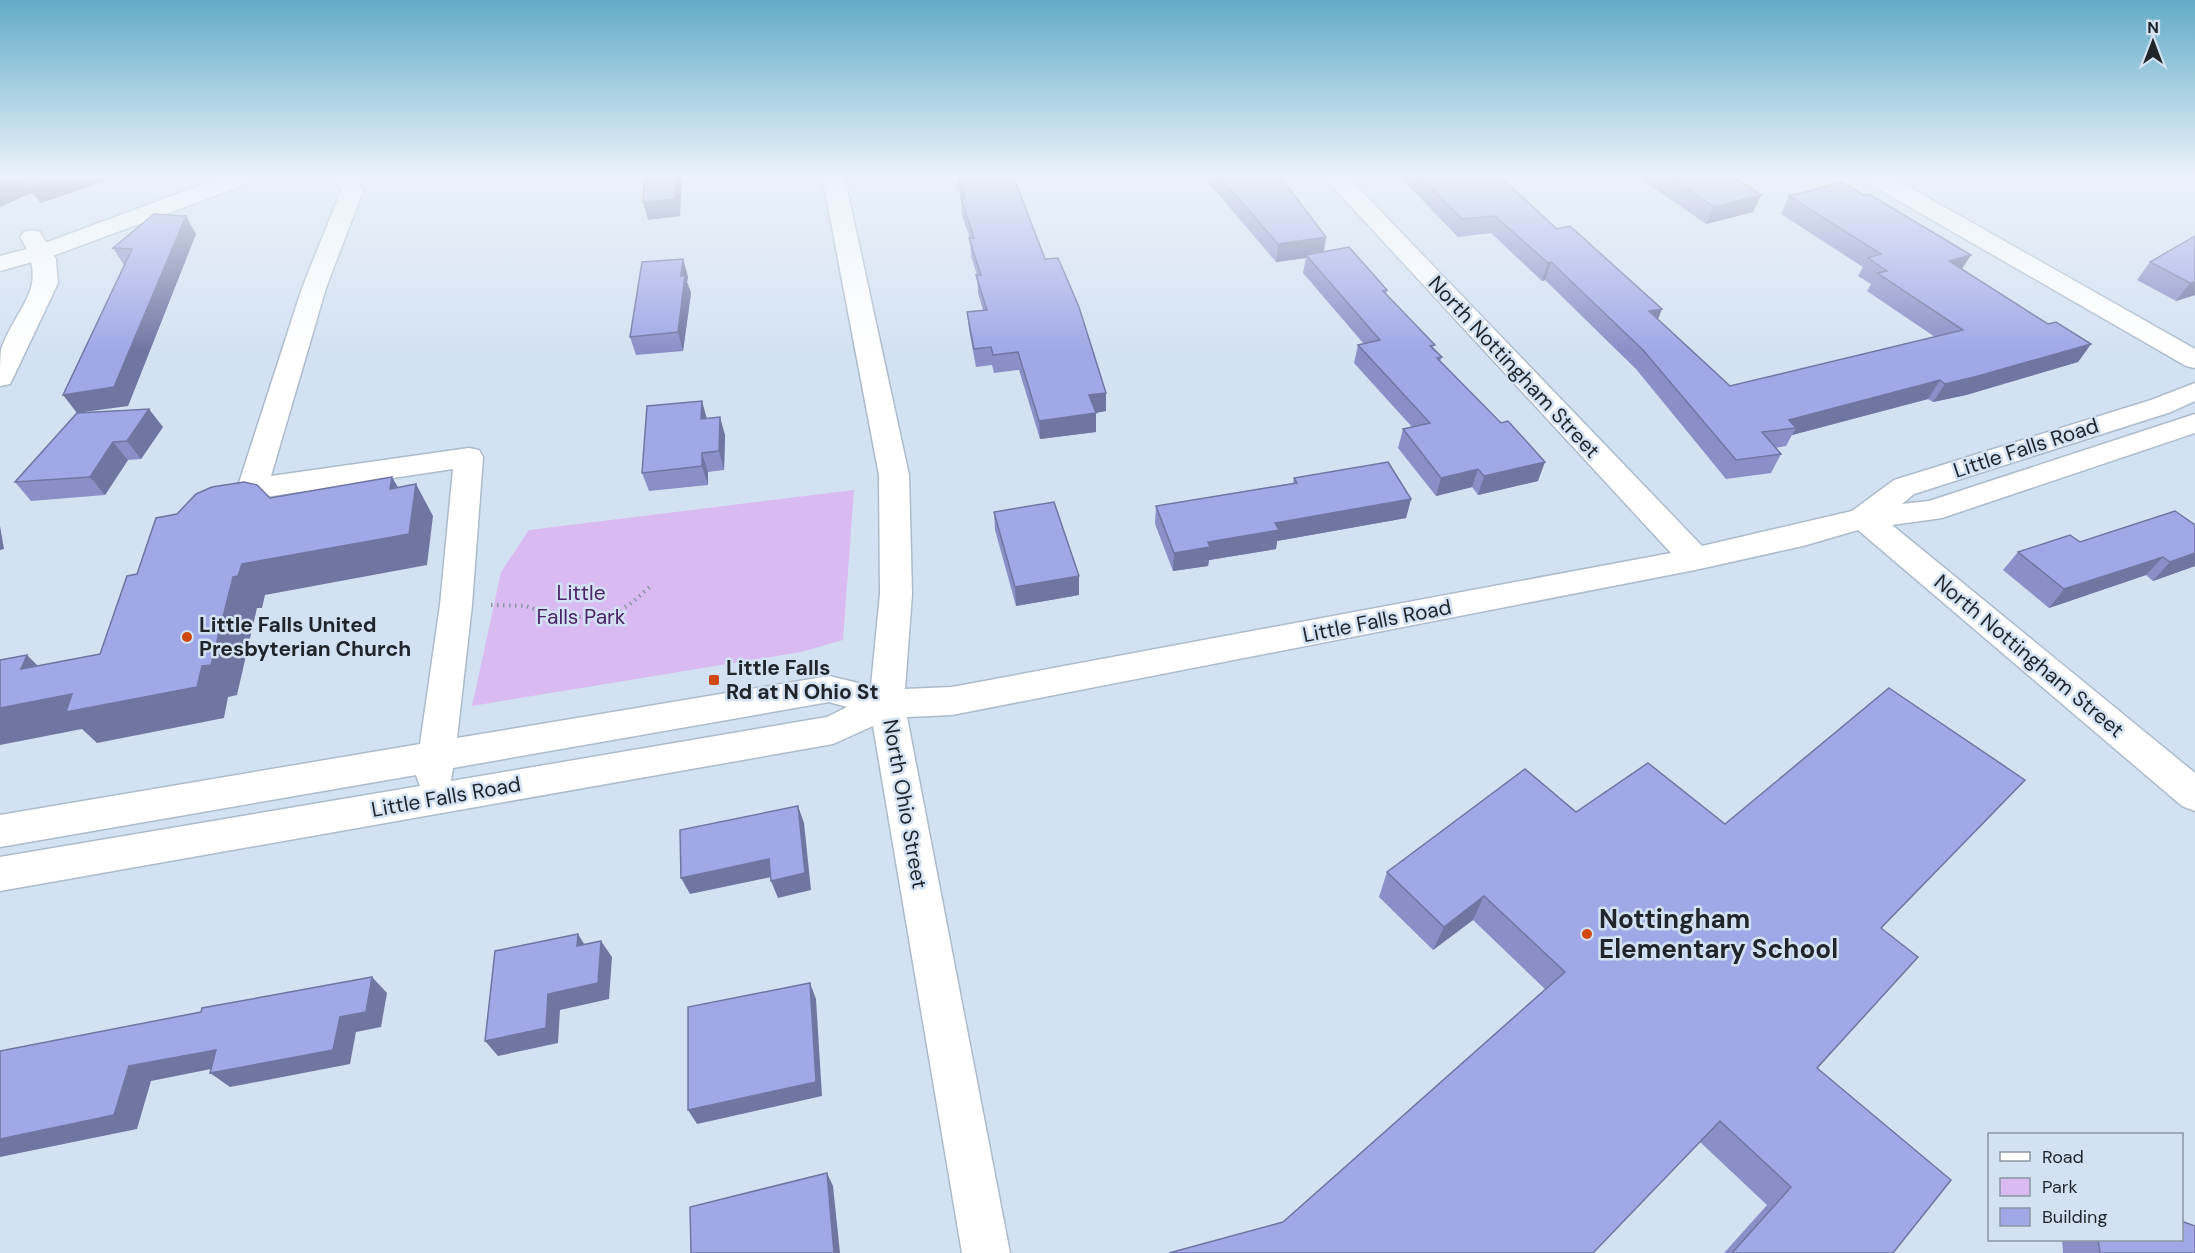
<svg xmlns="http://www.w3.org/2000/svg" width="2195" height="1253" viewBox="0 0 2195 1253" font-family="'DM Sans',sans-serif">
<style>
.green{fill:#d9bbf2}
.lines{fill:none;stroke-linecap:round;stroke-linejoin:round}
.minor-casing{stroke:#acbbcb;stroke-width:3}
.major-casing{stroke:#acbbcb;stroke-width:3}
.path{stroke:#8994a0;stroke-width:4;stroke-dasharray:1.5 4.5;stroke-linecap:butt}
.minor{fill:#fff;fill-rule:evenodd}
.major{fill:#fff;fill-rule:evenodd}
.wall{fill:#8a90c7}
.shaded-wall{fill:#7076a2}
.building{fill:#a0a8e7;stroke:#7076a2;stroke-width:1.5}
.poi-dot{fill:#cf4911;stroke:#d3e2f3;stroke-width:2}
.labels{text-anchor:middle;stroke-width:5;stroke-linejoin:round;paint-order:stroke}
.street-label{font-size:21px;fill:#1f252b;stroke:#d3e2f3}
.park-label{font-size:21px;fill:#4c2269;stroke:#d3e2f3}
.poi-label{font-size:21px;font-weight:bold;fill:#1f252b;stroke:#d3e2f3;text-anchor:start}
.near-poi-label{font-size:26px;font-weight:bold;fill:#1f252b;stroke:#d3e2f3;text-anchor:start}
</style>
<rect width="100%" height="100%" fill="#d3e2f3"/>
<polygon class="green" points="854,490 843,640 801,652 472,706 501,572 529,530"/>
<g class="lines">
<defs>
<g id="minor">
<path d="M334,175H356L363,191L326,288L271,476L469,448L479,450L483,457L472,605L457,738L829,676L871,686L880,594L879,475L822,175H844L909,475L912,594L905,689L952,687L1671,553L1322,175H1346L1702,546L1852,511L1894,480L2151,400L2195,383V401L2171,412L1914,494L1902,504L1929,501L2195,414V433L1942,518L1892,525L2195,773V811L2182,806L1858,530L1803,546L1695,570L952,715L907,717L1010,1253H962L873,726L833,744L0,891V857L420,786L416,775L0,847V815L420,744L440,605L453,469L252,499L242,496L237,489L302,288L341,191ZM829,702L847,707L827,717L451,781L453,768Z"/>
<polygon points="1860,175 1888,175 2195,349 2195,368 2186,366 1863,180"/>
<path d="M32,230L40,232L56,259L58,283L13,378L10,384L0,386C0,375 0,359 1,349C18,303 51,288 20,237L24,232Z"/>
</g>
<polygon id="major" points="228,175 261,175 258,180 50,257 0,271 0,256 34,247"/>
</defs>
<use href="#minor" class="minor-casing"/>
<use href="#major" class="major-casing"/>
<polyline class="path" points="491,605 526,606 558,617 604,617 629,605 652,585"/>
<use href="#minor" class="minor"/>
<use href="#major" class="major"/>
</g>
<g class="wall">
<polygon points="0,175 122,175 41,203 31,193 0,207"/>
<polygon points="957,175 1013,175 1045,259 1106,411 1095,413 1096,432 1040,439 1019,370 994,373 992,365 976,367 969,330 967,312 983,310 978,293 977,275 971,256 970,238 962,216 961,198 957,186"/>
<polygon points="1202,175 1277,175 1326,237 1324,252 1387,290 1386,294 1442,357 1440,361 1538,481 1478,495 1472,487 1436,496 1398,448 1403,429 1412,427 1354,363 1358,345 1364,344 1303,273 1306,258 1276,262"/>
<polygon points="1398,175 1498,175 1658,319 1730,386 1935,337 1867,291 1871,284 1858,276 1863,267 1781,214 1789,196 1962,269 2048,324 2091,344 2078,362 1966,395 1933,402 1928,399 1792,435 1786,446 1775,448 1781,454 1771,473 1726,479 1636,369 1545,280 1542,281 1491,233 1458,237"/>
<polygon points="1635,175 1731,175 1761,195 1753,212 1706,224"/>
<polygon points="196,234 128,406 124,265 113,248"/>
<polygon points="2195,236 2195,295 2176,301 2137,280 2150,262"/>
<polygon points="683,259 688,277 687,282 691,293 683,351 636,355 630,337"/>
<polygon points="77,413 163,427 141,459 128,460 105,495 31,501 15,482"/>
<polygon points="707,418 725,435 724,470 708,472 708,485 649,491 642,473"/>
<polygon points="1294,478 1411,499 1406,518 1277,541 1276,549 1209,560 1208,566 1173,571 1155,524 1156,506 1293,483"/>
<polygon points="994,512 1079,595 1016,606 995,530"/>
<polygon points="2195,525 2195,566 2153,581 2146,575 2049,608 2003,570 2018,552"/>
<polygon points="1576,812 1725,824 1881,928 1817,1068 1893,1253 1724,1253 1767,1205 1700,1142 1283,1222 1546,990 1473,920 1433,950 1379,897 1387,872"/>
<polygon points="2062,1239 2181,1239 2195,1253 2063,1253"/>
</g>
<g class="shaded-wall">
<polygon points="60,175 122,175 41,203 29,186"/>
<polygon points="676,175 682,175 680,216 648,220 643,202"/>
<polygon points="18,176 31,193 0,207 0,184"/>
<polygon points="1761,195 1753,212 1706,224 1714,207"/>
<polygon points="186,216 196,234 128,406 77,413 63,395"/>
<polygon points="1326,237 1323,255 1306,255 1306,258 1276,262 1278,244"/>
<polygon points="1971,255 1960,272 1949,261"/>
<polygon points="683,259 688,277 687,282 691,293 683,351 678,332 681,276"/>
<polygon points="1551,262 1545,280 1542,281 1548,263"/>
<polygon points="2195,282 2195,295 2176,301 2190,283"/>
<polygon points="1662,309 1655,327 1649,311"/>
<polygon points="2091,344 2078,362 1966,395 1933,402 1945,384"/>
<polygon points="1940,380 1928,399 1792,435 1796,428 1789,420"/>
<polygon points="1106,393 1106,411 1090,414 1089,395"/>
<polygon points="702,401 707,419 701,419"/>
<polygon points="149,409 163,427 141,459 127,441"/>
<polygon points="1096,413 1096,432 1040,439 1039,421"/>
<polygon points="720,417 725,435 724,470 719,451"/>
<polygon points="113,442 128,460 105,495 90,477"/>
<polygon points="702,453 708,472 708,485 702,466"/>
<polygon points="1545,462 1538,481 1478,495 1484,476"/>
<polygon points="1478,469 1472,487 1436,496 1441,478"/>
<polygon points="392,477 410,508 390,489"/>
<polygon points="416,484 433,516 427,565 265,595 262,608 257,608 237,695 228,697 224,718 97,743 82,729 0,745 0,708 21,669 27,655 58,686 202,666 233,577 242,564"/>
<polygon points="1411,499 1406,518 1277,541 1276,549 1209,560 1208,566 1173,571 1174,553 1208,542 1275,523"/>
<polygon points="0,526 4,549 0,550"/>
<polygon points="2195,553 2195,566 2153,581 2170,562"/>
<polygon points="2163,557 2146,575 2049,608 2064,589"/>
<polygon points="1079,576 1079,595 1016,606 1015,587"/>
<polygon points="798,806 804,823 811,890 778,898 771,881"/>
<polygon points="769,859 776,876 690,894 681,878"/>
<polygon points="1484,896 1473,920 1433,950 1444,927"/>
<polygon points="578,934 588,950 577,946"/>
<polygon points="601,941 612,957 609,999 560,1010 558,1043 498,1056 485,1041 548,994"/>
<polygon points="372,977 387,993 381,1027 356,1032 350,1064 230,1087 210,1073 340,1017"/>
<polygon points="810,983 816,999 822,1096 697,1124 688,1110"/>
<polygon points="216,1050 236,1064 151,1081 137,1129 0,1157 0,1139 129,1066"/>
<polygon points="827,1173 833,1186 840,1253 834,1253"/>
</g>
<g class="building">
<polygon points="0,175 60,175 29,186 18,176 0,184"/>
<polygon points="645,175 676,175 675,199 643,202"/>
<polygon points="958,175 1013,175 1045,259 1058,258 1079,307 1106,393 1089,395 1096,413 1039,421 1018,352 993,355 991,347 974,349 967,312 987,310 976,275 981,275 969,238 974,238 961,198 965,198"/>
<polygon points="1218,175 1277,175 1288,187 1326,237 1278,244"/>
<polygon points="1418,175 1498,175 1557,229 1570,226 1662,309 1649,311 1730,386 1963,330 1877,273 1887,271 1868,258 1881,254 1789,196 1842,182 1863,195 1869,194 1971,255 1949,261 2048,324 2056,322 2091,344 1978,376 1945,384 1940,380 1789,420 1796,428 1762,432 1781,454 1736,460 1643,350 1551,262 1548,263 1495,216 1462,219"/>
<polygon points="1667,175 1731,175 1761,195 1714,207"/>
<polygon points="154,214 186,216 114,387 63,395 132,249 113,248"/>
<polygon points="2195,236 2195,282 2190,283 2150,262"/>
<polygon points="1349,247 1387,290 1383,291 1435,345 1430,346 1442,357 1437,358 1501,423 1508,421 1545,462 1484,476 1478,469 1441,478 1403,429 1430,423 1358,345 1380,340 1306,255"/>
<polygon points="683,259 681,276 685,275 678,332 630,337 642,262"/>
<polygon points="702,401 701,419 720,417 719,451 702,453 702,466 642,473 647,406"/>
<polygon points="149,409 127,441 113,442 90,477 15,482 77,413"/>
<polygon points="1388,462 1411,499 1275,523 1279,530 1208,542 1210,547 1174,553 1156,506 1297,483 1294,478"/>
<polygon points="392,477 390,489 416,484 409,534 242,564 238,576 233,577 211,665 202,666 197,687 66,712 72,694 0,708 0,660 27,655 21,669 100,654 127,576 137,574 156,518 177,514 196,494 212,487 244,482 257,485 270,498"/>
<polygon points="1054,502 1079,576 1015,587 994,512"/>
<polygon points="2175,511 2195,525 2195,553 2170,562 2163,557 2064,589 2018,552 2070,535 2080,542"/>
<polygon points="1889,688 2025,780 1881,928 1918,957 1817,1068 1951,1180 1893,1253 1732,1253 1791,1187 1720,1121 1593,1253 1169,1253 1283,1222 1565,972 1484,896 1444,927 1387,872 1525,769 1576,812 1648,763 1725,824"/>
<polygon points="798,806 805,873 771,881 769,859 681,878 680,830"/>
<polygon points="578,934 577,946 601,941 598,983 548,994 546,1028 485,1041 495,951"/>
<polygon points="372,977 366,1012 340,1017 333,1050 210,1073 216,1050 129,1066 114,1115 0,1139 0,1051 201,1012 202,1008"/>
<polygon points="810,983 816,1082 688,1110 688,1007"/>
<polygon points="827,1173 834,1253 691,1253 690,1207"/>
<polygon points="2181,1221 2195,1226 2195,1253 2100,1253 2098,1239 2181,1239"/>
</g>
<linearGradient id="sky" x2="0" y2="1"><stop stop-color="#63acc8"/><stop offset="0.5" stop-color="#ebf2fa"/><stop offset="1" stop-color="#ebf2fa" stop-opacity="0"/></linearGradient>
<rect width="2195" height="351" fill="url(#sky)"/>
<g class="poi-dot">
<circle cx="187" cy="637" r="6"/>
<rect x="708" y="674" width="12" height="12" rx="3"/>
<circle cx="1587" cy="934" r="6"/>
</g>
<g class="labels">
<g class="street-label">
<text transform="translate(1514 367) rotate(47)" y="7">North Nottingham Street</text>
<text transform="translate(2026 448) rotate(-18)" y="7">Little Falls Road</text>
<text transform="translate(1377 621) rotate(-11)" y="7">Little Falls Road</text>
<text transform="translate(2029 656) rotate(40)" y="7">North Nottingham Street</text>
<text transform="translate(446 797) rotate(-10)" y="7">Little Falls Road</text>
<text transform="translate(905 804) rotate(80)" y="7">North Ohio Street</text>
</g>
<g class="park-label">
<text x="581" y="600">Little<tspan x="581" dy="24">Falls Park</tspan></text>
</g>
<g class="poi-label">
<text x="199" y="632">Little Falls United<tspan x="199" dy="24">Presbyterian Church</tspan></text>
<text x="726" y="675">Little Falls<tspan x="726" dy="24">Rd at N Ohio St</tspan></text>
</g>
<g class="near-poi-label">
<text x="1599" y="928">Nottingham<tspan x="1599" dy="30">Elementary School</tspan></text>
</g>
</g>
<rect x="1988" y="1133" width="195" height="108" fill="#d3e2f3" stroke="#8b96a3" stroke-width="1.5"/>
<rect x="2000" y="1152" width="30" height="9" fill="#ffffff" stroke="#8b96a3" stroke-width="1.5"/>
<text x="2042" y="1163" font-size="18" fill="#1f252b">Road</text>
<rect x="2000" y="1178" width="30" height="18" fill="#d9bbf2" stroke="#8b96a3" stroke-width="1.5"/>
<text x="2042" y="1193" font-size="18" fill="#1f252b">Park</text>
<rect x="2000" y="1208" width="30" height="18" fill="#a0a8e7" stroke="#8b96a3" stroke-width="1.5"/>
<text x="2042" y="1223" font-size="18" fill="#1f252b">Building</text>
<g transform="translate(2153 42)" stroke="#d3e2f3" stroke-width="4.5" paint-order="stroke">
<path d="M0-4.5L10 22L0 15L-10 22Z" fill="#1f252b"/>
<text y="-9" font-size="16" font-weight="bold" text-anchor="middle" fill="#1f252b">N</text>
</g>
</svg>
